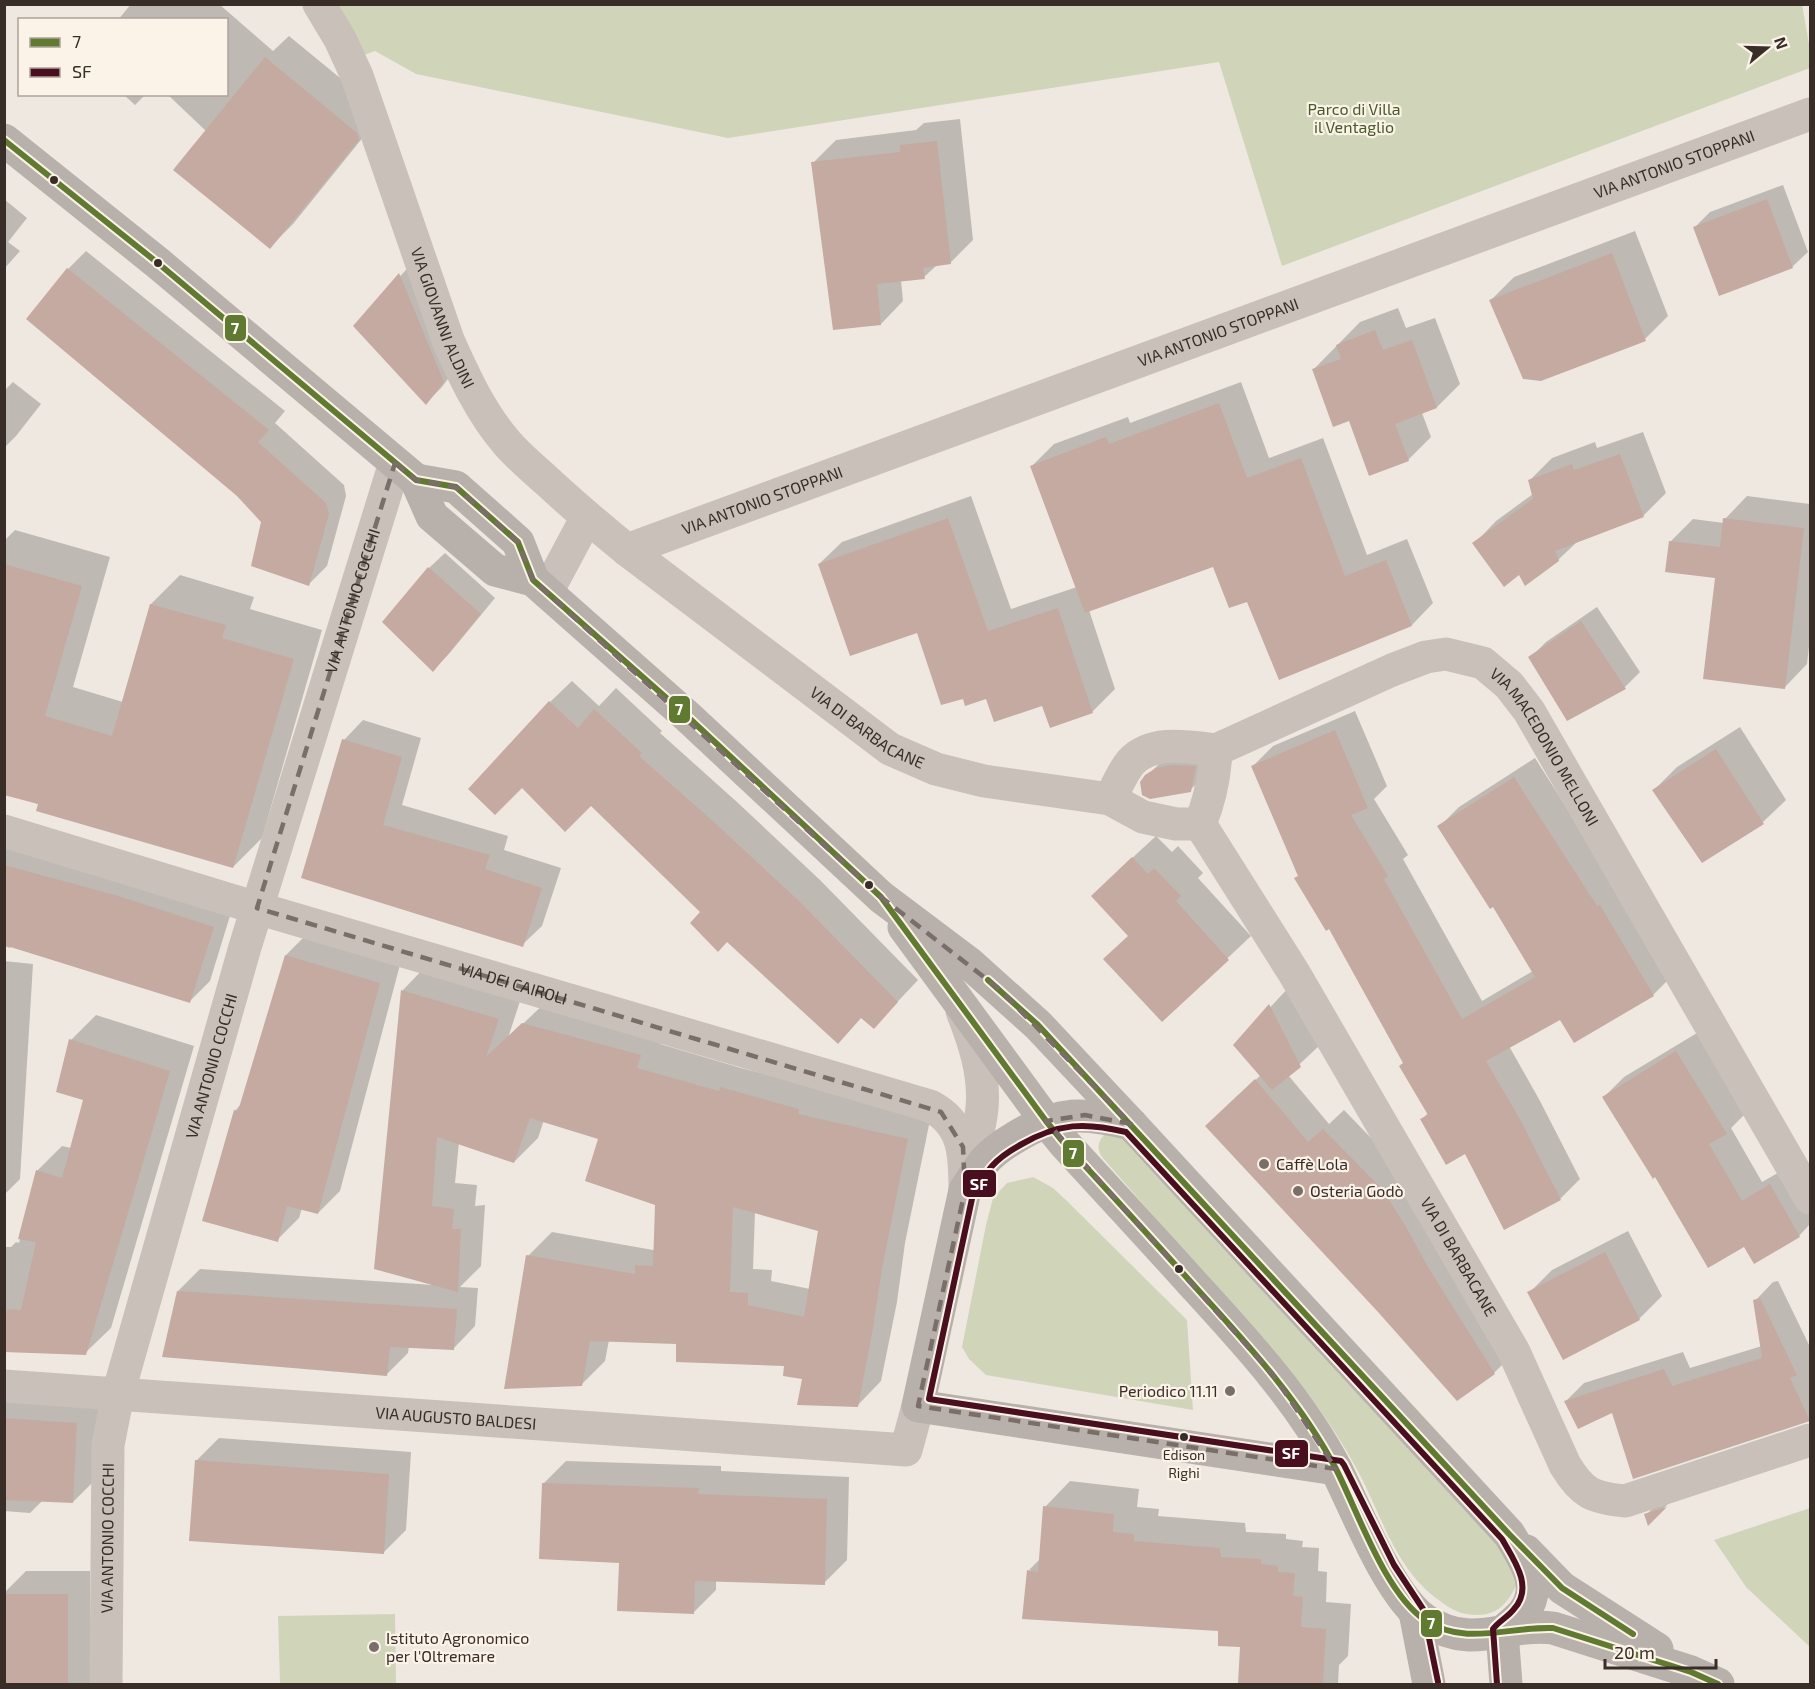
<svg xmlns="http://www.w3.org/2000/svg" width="1815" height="1689" viewBox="0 0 1815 1689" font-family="'Exo 2',sans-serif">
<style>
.green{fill:#d0d5b9}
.shadow{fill:#0003;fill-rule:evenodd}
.building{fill:#c4aaa1;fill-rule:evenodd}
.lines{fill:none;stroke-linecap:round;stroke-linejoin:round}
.street{stroke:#c8c0b9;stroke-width:33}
.secondary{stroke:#b8b0aa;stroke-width:33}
.bus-1-casing{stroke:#fbf2e8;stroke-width:10}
.bus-2-casing{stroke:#fbf2e8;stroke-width:10}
.bus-1{stroke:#607b31;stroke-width:6}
.bus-2{stroke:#490f1f;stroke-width:6}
.marked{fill:none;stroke:#796e68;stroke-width:4.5;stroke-dasharray:12 8;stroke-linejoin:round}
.bus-dot{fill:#392d27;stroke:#fbf2e8;stroke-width:2}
.poi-dot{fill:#796e68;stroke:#fbf2e8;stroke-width:2}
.labels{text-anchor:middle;stroke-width:4.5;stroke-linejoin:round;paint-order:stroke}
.bus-label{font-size:14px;fill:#392d27;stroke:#fbf2e8}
.park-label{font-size:16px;fill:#485a28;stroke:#fbf2e8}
.street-label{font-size:16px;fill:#392d27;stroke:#fbf2e8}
.poi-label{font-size:16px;fill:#392d27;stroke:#fbf2e8;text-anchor:start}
.line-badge{stroke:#fbf2e8;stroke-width:2}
.badge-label{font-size:16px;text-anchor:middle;font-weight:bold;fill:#fff}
</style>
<rect width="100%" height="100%" fill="#efe8e1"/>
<g class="green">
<polygon points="1802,4 1810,50 1810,68 1282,266 1219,62 728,138 416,74 375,51 364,55 332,5"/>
<path d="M1105,1134L1123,1137L1502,1548L1517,1584C1508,1602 1499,1615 1477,1615C1462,1615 1452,1610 1440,1601C1393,1568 1381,1511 1354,1464C1341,1440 1325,1417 1309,1395L1102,1157C1096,1148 1098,1141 1105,1134Z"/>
<polygon points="1033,1177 1053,1188 1068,1202 1187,1320 1193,1410 986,1375 969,1359 962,1347 986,1225 993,1198 1007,1183"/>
<polygon points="1810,1508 1810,1647 1746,1587 1714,1540"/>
<polygon points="395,1614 396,1684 280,1684 278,1616"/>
</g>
<g class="shadow">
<polygon points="131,4 219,4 273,51 289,36 379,110 381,115 293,224 270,247 206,131 167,94 226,94 226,20 118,20"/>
<polygon points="123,94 146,94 135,105"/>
<polygon points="960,119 973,240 950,263 937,265 924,277 901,280 903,301 881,324 813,163 836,140 916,130 924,123"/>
<polygon points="1783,185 1808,252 1792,267 1695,227 1710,212"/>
<polygon points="4,199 27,218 8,242 20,251 4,269"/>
<polygon points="1635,231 1668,316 1645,339 1491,300 1514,277"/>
<polygon points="86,251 285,411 275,423 344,485 346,496 327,566 309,584 263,522 238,495 28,318 68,269"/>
<polygon points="415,260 458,366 441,388 426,403 355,326"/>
<polygon points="1398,308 1406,328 1435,318 1460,384 1437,407 1422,413 1431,437 1408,460 1350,419 1313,370 1360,322"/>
<polygon points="13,382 41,404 16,436 4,448 4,391"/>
<polygon points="1241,382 1269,458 1323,438 1367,555 1407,539 1433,603 1412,625 1248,600 1214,565 1089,610 1115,689 1092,712 987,697 964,697 918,631 819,564 842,542 971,496 1011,609 1077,587 1032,466 1054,444 1128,417 1130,423"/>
<polygon points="1643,432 1666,493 1643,516 1578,541 1558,560 1520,573 1474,544 1496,521 1533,494 1529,481 1552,458 1595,442 1597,448"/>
<polygon points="1747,496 1810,504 1810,638 1807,664 1785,687 1716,576 1670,542 1693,519 1724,523 1725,519"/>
<polygon points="15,530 110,557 73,687 123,702 151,604 180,575 254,597 250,609 322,630 262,838 233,867 4,793 4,541"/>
<polygon points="445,553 495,598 448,655 433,670 384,622 429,568"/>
<polygon points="1597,607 1640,672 1625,687 1567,719 1530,658 1546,642"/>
<polygon points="572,681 599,706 616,688 662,731 660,733 737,802 820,880 918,980 874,1027 862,1017 702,912 550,702"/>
<polygon points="1355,711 1387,786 1374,799 1408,855 1403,859 1482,1001 1533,971 1494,905 1439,827 1459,807 1535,758 1673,975 1653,995 1560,1018 1509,1046 1540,1101 1580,1179 1560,1199 1466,1152 1422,1119 1428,1113 1404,1062 1300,875 1253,766 1273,746"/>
<polygon points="363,720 421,738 402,805 508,836 504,850 561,868 542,926 522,945 303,877 344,740"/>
<polygon points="1740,727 1786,800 1763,822 1702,861 1654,790 1677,767"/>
<polygon points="1189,750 1206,775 1190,790 1151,772 1167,756"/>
<polygon points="1156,836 1172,852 1178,846 1203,873 1198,878 1251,936 1162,1020 1129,935 1116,873"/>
<polygon points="4,838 233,906 210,981 190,1001 12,946 10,948 4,946"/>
<polygon points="308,933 401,961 340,1191 318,1213 302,1208 299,1218 277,1240 235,1111 241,1104 286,955"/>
<polygon points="4,961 33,964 20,1179 4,1195"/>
<path d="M426,966L522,995L508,1038L548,1000L664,1032L660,1044L741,1068L931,1115L905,1243L897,1302L881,1381L857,1406L804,1378L786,1365L678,1342L609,1340L605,1361L581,1385L528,1256L552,1232L653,1250L656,1247L657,1204L600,1138L544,1120L538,1138L514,1162L459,1142L455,1183L477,1185L475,1206L485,1205L481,1266L460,1287L478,1288L475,1326L454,1348L409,1346L408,1353L386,1375L178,1291L200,1269L433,1285L376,1268L403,990ZM755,1212L819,1230L810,1289L771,1281L772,1270L753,1269Z"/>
<polygon points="1291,985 1320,1045 1288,1075 1329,1124 1344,1110 1402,1170 1514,1353 1494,1373 1227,1106 1261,1075 1235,1045"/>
<polygon points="96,1015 194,1046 111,1328 85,1353 4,1349 4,1247 11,1247 16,1242 19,1243 37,1171 62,1146 71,1148 85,1099 71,1040"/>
<polygon points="1697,1033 1746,1113 1731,1128 1762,1182 1790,1166 1810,1202 1810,1224 1799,1236 1744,1245 1656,1175 1604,1097 1624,1077"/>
<polygon points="1628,1231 1662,1296 1639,1319 1529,1293 1552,1270"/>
<polygon points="1778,1281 1810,1347 1810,1360 1809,1361 1810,1364 1810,1420 1634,1477 1613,1411 1566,1401 1584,1383 1683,1352 1690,1368 1762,1346 1755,1301 1773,1282"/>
<polygon points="4,1386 107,1394 103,1472 73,1502 43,1500 30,1513 4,1511"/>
<polygon points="219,1438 411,1452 406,1530 383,1553 196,1461"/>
<polygon points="566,1461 721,1466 721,1471 849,1477 847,1560 824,1583 716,1580 716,1590 693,1613 621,1562 543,1484"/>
<polygon points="1070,1481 1139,1489 1137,1507 1159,1509 1158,1516 1245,1523 1246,1532 1286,1534 1286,1539 1303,1541 1302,1547 1319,1548 1318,1571 1327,1572 1326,1602 1351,1604 1348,1656 1339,1665 1338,1684 1239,1684 1242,1646 1220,1630 1029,1570 1041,1558 1045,1507"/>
<polygon points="1670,1502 1666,1506 1648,1523 1646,1515 1653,1508"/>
<polygon points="26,1571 90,1571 90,1684 4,1684 4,1593"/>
</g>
<g class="building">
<polygon points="265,57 357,133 359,140 270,249 173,170"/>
<polygon points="937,141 951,264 923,268 925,279 877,284 881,325 833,330 811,162 900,152 900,145"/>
<polygon points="1767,199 1793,268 1719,296 1693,227"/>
<polygon points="1612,253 1646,341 1541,381 1523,379 1489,300"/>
<polygon points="67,268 269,430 258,442 326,503 329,514 309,586 251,566 261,522 237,496 26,319"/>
<polygon points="399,273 444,382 426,405 353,326"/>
<polygon points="1375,330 1383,350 1412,340 1437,408 1395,424 1409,461 1369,476 1349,421 1333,427 1312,369 1341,359 1336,345"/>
<polygon points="1219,403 1247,478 1301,458 1345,576 1386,560 1412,626 1279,680 1247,602 1229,608 1213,567 1085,613 1030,466 1106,437 1109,444"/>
<polygon points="1620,454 1644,517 1555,551 1559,561 1525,586 1519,575 1504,587 1472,543 1533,499 1528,480 1572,464 1574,470"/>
<polygon points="948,518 988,631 1058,608 1093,713 1050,728 1042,706 994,722 986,699 965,706 963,699 941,705 917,633 850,656 818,564"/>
<polygon points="1723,518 1804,528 1785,689 1703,679 1715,578 1665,572 1669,541 1720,547"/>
<polygon points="4,564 82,586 45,716 112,736 150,604 226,625 222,638 294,659 233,868 36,811 38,804 4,795"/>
<polygon points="428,567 481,614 433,672 382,622"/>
<polygon points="1581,621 1626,689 1567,721 1528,657"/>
<polygon points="549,701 578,728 594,709 642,753 639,756 715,823 799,901 898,1002 874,1029 861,1018 838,1044 727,942 718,952 690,923 700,912 591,806 565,832 522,788 495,815 468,789"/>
<polygon points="1335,730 1368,808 1351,815 1388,876 1384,879 1462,1019 1535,977 1493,907 1490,909 1437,826 1514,777 1597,906 1600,905 1654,996 1574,1043 1560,1020 1486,1061 1521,1121 1561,1200 1504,1230 1465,1154 1446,1165 1420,1119 1428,1115 1399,1066 1403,1063 1329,929 1326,931 1294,878 1298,876 1251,766"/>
<polygon points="342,739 402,757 383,825 490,855 485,869 542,888 523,947 301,878"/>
<polygon points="1716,749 1764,824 1702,863 1652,790"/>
<polygon points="1172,765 1196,766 1191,792 1150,799 1142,795 1140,782 1145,775 1156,768"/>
<polygon points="1132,857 1148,874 1154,868 1181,896 1176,901 1229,960 1162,1022 1103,959 1128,936 1091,896"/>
<polygon points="4,865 115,895 214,927 190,1003 4,945"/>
<polygon points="285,955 380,983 318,1214 287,1206 278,1242 202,1221 234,1110 238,1111"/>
<path d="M401,990L499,1019L486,1057L522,1023L641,1055L637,1068L719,1091L720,1087L799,1109L798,1114L908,1139L882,1268L873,1328L858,1407L797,1405L802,1379L783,1376L784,1366L676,1362V1344L590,1341L582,1386L504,1389L526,1255L635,1274V1265L653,1266L655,1205L585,1181L598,1139L530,1118L514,1163L437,1137L432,1206L454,1209L452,1229H461L458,1292L374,1269ZM733,1207L818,1231L804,1317L748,1305V1293L730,1292Z"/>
<polygon points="1269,1004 1301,1067 1272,1090 1233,1045"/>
<polygon points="69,1039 170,1071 86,1355 4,1352 4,1313 7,1313 7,1309 21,1310 36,1242 18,1239 36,1170 62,1178 83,1100 56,1092"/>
<polygon points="1676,1051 1727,1134 1709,1144 1742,1201 1770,1184 1800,1237 1754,1264 1744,1247 1708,1268 1655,1177 1653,1179 1602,1097"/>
<polygon points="1255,1079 1308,1142 1323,1129 1383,1190 1406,1227 1428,1267 1495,1374 1457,1401 1378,1312 1205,1126"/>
<polygon points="1605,1252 1640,1320 1563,1360 1527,1292"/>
<polygon points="177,1291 457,1309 454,1350 390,1347 387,1376 162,1357"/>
<polygon points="1760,1298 1797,1375 1790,1378 1810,1421 1633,1479 1612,1413 1578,1429 1564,1401 1664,1369 1672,1386 1762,1358 1753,1300"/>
<polygon points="4,1418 77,1423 73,1503 4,1500"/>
<polygon points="195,1460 389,1474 384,1554 189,1541"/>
<polygon points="542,1483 699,1488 698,1494 827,1499 825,1585 695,1581 694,1614 617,1611 619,1563 539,1559"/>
<polygon points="1043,1506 1114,1514 1113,1532 1134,1534 1134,1541 1220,1548 1221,1557 1261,1559 1261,1564 1278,1566 1278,1572 1295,1573 1293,1596 1303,1597 1301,1627 1326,1629 1323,1683 1238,1684 1240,1647 1218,1646 1218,1631 1022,1619 1027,1570 1038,1572"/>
<polygon points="1667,1507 1648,1526 1644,1514"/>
<rect x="4" y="1594" width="64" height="90"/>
</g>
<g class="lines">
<g class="street">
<path id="s1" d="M319,4L340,39L357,76L448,340C464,376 481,413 507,443C519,457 534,469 547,481C573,505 600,528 627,550L890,749L936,769L984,781L1110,799L1143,817L1176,824H1200"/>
<path id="s2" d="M627,550L1810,114"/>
<polyline points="547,592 587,517"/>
<path id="s3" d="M1110,799C1116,788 1123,771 1131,762C1152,739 1190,747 1216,750L1392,670L1426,657L1446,654L1483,663L1509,685L1529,711L1810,1198"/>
<path id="s4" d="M1200,824L1294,973L1514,1352L1565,1465C1582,1493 1592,1498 1625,1501L1810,1440"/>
<path d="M1200,824C1210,800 1215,777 1216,750"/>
<path id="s5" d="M4,831L257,908L930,1106C965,1124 965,1156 965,1190"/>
<path d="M962,1011C974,1041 985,1074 982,1108C980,1128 974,1148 970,1168"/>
<path id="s6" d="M4,1386L906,1450L918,1406"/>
<path id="s7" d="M106,1684L108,1445L118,1394L245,947L395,463"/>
</g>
<g class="secondary">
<path d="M4,140L159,264L416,480L432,516L495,570L533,580L688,717L881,897L970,964L1038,1025L1131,1124L1509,1534C1523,1558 1545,1586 1523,1613C1517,1620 1509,1626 1502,1632"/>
<polyline points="416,480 456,487 518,542 533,580"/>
<path d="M904,927L1046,1121L1064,1143C1107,1190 1150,1236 1192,1283C1245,1341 1300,1400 1336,1469C1356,1509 1390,1597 1425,1620C1473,1652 1506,1622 1553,1628L1691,1672L1718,1684"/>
<path d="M1131,1124C1085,1112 1058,1111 1016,1137C1004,1144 992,1152 983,1163C977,1172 971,1181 965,1190L918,1406L1336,1469"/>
<polyline points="1526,1551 1562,1588 1657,1649"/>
<polyline points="1415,1612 1429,1684"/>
<polyline points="1502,1632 1506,1684"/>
</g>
<defs>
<g id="bus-1">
<path d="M4,140L159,264L416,480L456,487L518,542L533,580L688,717L881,897L1046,1121L1064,1143C1109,1192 1154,1241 1198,1290C1249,1346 1301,1402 1336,1469C1358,1512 1385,1593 1425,1620C1465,1647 1510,1626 1553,1628L1691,1672L1718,1684"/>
<polyline points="988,980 1038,1025 1509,1534 1562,1588 1633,1634"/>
</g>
<path id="bus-2" d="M1438,1682L1423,1609L1394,1565L1344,1465L1341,1461L929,1399L973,1194C979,1185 985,1174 992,1166C1000,1157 1011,1150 1022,1144C1059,1123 1085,1122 1126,1132L1502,1539C1514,1560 1534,1587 1514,1609C1508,1617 1499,1621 1493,1629L1497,1684"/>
</defs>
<use href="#bus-1" class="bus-1-casing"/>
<use href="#bus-2" class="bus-2-casing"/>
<use href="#bus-1" class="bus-1"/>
<use href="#bus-2" class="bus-2"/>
</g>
<path class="marked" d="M395,463L416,480L456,487L493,520L518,542L533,580L881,897L998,988L1131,1124L1085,1115L1046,1121L1274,1376L1336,1469L918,1406L965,1190L963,1147L941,1112L257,908Z"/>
<g class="bus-dot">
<circle cx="54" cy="180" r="5"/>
<circle cx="158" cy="263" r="5"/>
<circle cx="869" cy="885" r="5"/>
<circle cx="1179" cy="1269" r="5"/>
<circle cx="1184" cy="1437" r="5"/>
</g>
<g class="poi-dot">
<circle cx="1264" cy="1164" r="6"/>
<circle cx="1298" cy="1191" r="6"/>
<circle cx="1230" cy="1391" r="6"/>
<circle cx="374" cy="1647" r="6"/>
</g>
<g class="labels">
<g class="bus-label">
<text x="1184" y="1460">Edison<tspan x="1184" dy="18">Righi</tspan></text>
</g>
<g class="park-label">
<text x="1354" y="115">Parco di Villa<tspan x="1354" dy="18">il Ventaglio</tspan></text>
</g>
<g class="street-label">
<text dy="6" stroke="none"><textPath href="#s2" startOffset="1116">VIA ANTONIO STOPPANI</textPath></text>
<text dy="6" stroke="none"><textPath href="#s1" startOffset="338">VIA GIOVANNI ALDINI</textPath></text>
<text dy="6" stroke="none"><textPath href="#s2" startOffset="630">VIA ANTONIO STOPPANI</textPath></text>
<text dy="6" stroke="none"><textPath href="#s2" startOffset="144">VIA ANTONIO STOPPANI</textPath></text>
<text dy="6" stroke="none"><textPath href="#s7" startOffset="1118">VIA ANTONIO COCCHI</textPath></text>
<text dy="6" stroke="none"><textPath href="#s1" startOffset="940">VIA DI BARBACANE</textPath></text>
<text dy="6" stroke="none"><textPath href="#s3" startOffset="525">VIA MACEDONIO MELLONI</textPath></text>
<text dy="6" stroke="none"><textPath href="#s5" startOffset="532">VIA DEI CAIROLI</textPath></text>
<text dy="6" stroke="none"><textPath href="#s7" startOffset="632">VIA ANTONIO COCCHI</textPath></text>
<text dy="6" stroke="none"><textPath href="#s4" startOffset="504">VIA DI BARBACANE</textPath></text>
<text dy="6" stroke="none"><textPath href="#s6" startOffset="453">VIA AUGUSTO BALDESI</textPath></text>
<text dy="6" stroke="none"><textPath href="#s7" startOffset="146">VIA ANTONIO COCCHI</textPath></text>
</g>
<g class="poi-label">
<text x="1276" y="1170">Caffè Lola</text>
<text x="1310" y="1197">Osteria Godò</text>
<text x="1218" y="1397" text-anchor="end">Periodico 11.11</text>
<text x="386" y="1644">Istituto Agronomico<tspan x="386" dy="18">per l'Oltremare</tspan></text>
</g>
</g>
<g class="line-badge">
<rect x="224" y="314" width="23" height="28" rx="6" fill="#607b31"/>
<rect x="668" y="695" width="23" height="29" rx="6" fill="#607b31"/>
<rect x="1062" y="1139" width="23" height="29" rx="6" fill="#607b31"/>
<rect x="962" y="1169" width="35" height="29" rx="6" fill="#490f1f"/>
<rect x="1274" y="1439" width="35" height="29" rx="6" fill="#490f1f"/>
<rect x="1420" y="1609" width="23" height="29" rx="6" fill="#607b31"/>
</g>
<g class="badge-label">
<text x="235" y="334">7</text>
<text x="679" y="715">7</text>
<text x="1073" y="1159">7</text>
<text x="979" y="1190">SF</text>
<text x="1291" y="1459">SF</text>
<text x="1431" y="1629">7</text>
</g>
<rect width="1815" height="1689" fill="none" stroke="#392d27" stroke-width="12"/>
<rect x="18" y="18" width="210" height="78" fill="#fbf2e8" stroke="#ada39b" stroke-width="1.5"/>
<rect x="30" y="38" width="30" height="9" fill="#607b31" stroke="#ada39b" stroke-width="1.5"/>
<text x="72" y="48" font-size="18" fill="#392d27">7</text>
<rect x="30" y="68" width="30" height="9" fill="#490f1f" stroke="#ada39b" stroke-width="1.5"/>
<text x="72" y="78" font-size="18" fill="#392d27">SF</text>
<g transform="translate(1767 48) rotate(71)" stroke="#fbf2e8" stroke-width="4.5" paint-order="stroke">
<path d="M0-4.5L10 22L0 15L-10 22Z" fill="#392d27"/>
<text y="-9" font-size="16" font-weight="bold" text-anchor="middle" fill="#392d27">N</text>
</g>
<path d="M1605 1659v9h111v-9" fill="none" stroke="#392d27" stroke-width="3"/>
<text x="1614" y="1659" font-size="18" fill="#392d27" stroke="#fbf2e8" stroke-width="4.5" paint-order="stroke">20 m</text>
</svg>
